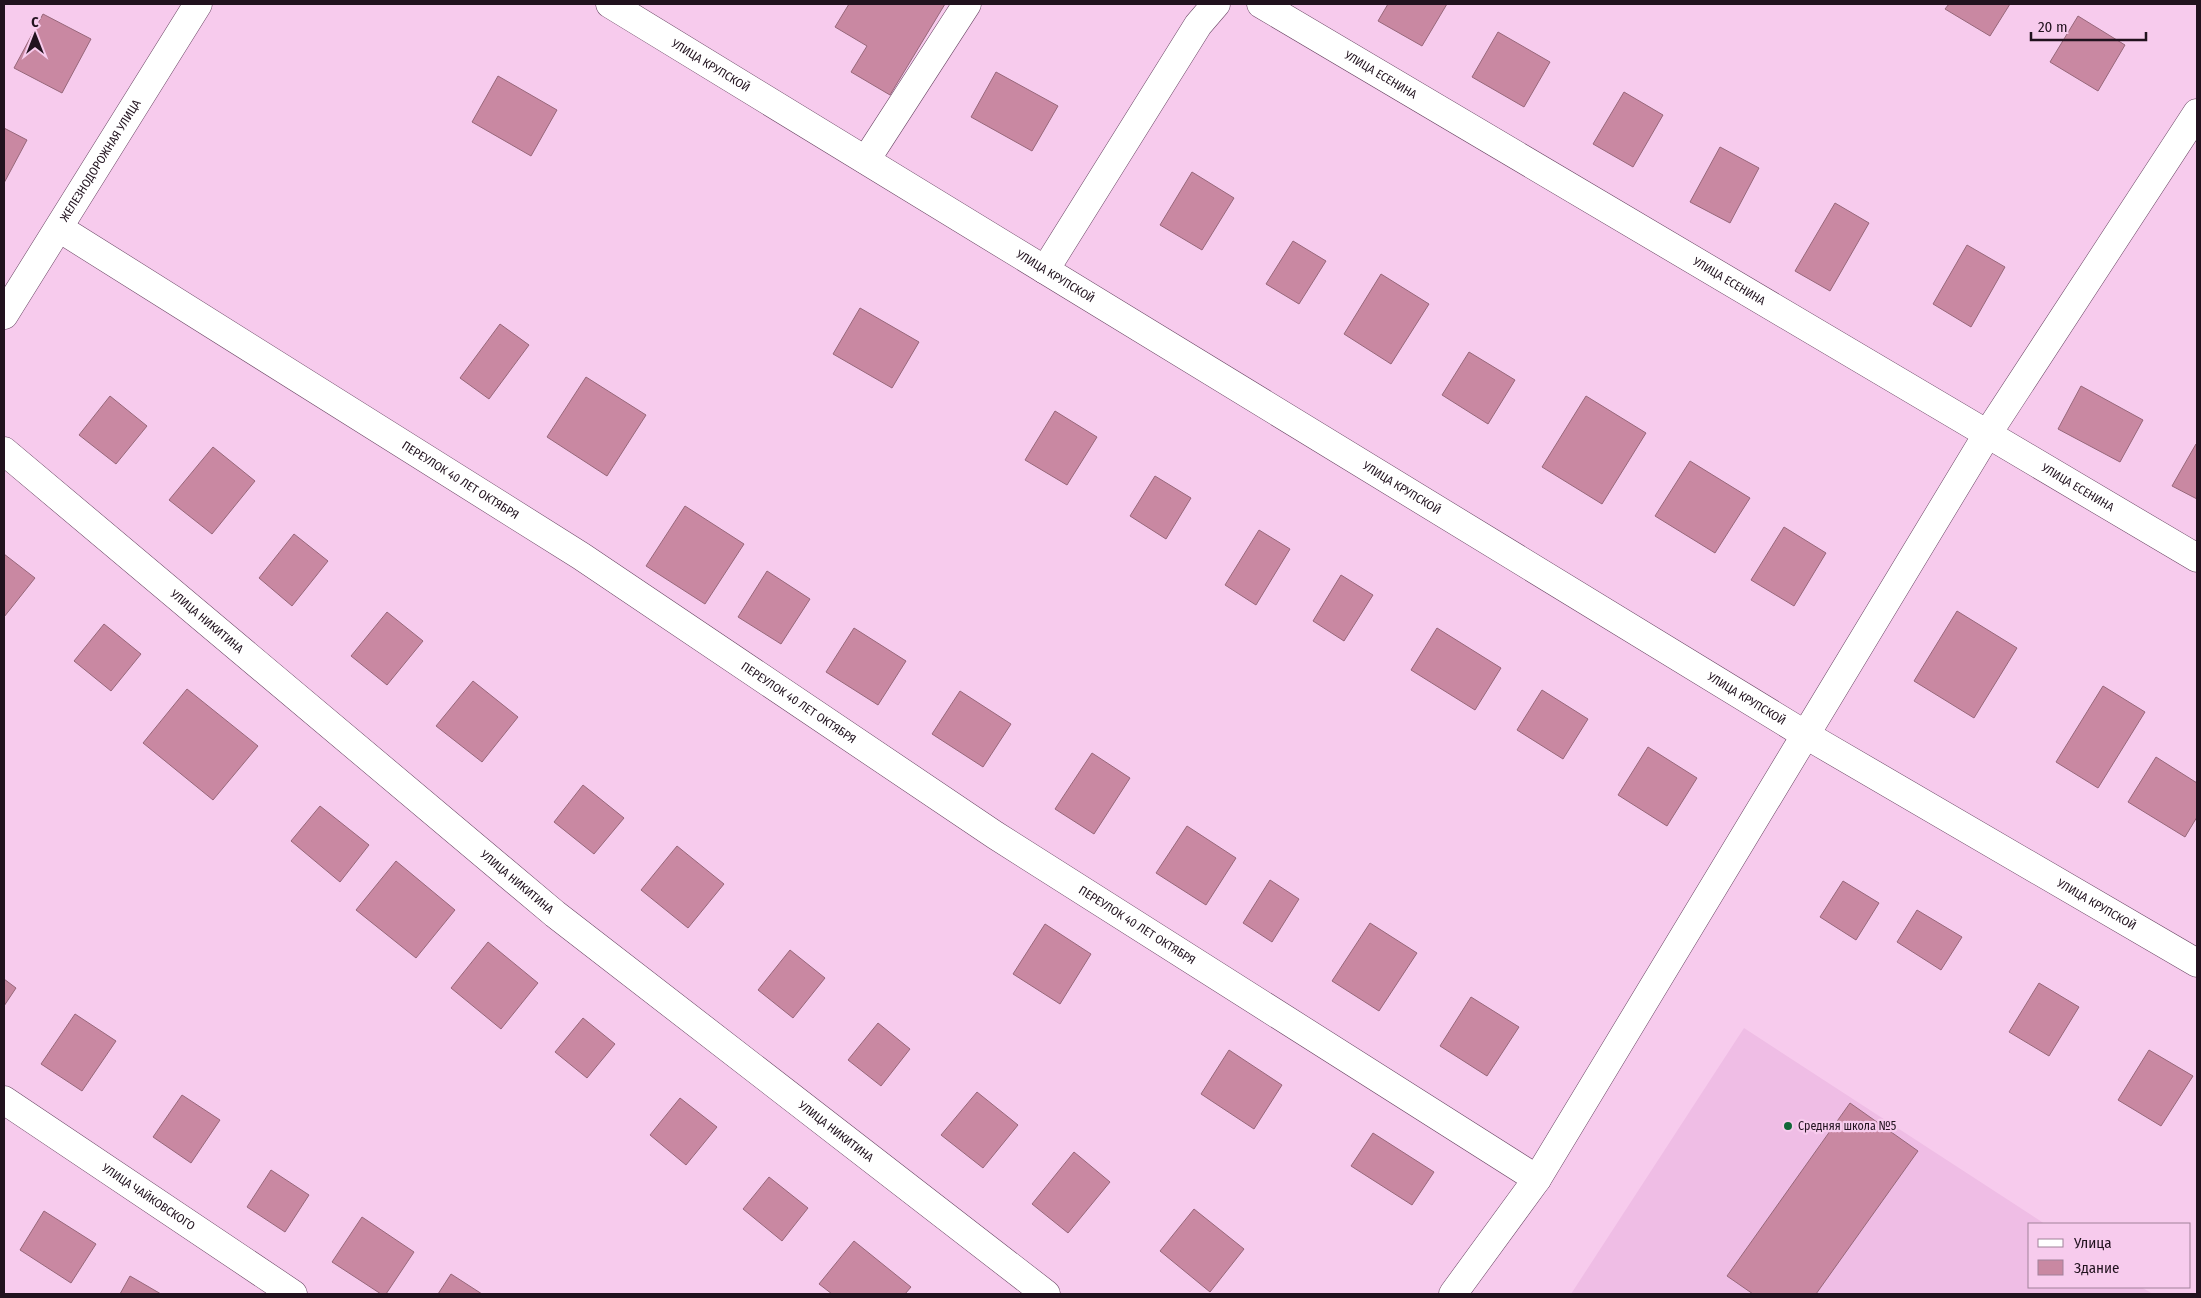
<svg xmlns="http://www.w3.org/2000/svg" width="2201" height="1298" viewBox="0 0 2201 1298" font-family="'Fira Sans Condensed',sans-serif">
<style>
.built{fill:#efbde5}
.building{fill:#c988a2;stroke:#97677a}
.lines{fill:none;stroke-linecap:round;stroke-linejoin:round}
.minor-casing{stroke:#6a4664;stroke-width:29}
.minor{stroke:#fff;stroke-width:28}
.poi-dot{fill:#116738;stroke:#f7cbed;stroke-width:2}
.labels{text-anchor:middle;stroke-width:4.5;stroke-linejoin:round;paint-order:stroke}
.street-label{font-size:12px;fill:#21121e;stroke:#f7cbed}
.poi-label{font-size:12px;fill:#21121e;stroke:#f7cbed;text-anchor:start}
</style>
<rect width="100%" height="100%" fill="#f7cbed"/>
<polygon class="built" points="1744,1028 2045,1224 2030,1224 2030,1287 2141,1287 2153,1294 1571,1294"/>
<g class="building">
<polygon points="849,4 945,4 890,95 851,72 867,46 835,27"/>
<polygon points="1388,4 1447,4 1422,46 1378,21"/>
<polygon points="1949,4 2010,4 1990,36 1945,9"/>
<polygon points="43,14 91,39 62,93 14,68"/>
<polygon points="2078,16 2125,45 2098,91 2050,62"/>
<polygon points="1498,32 1550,62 1524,107 1472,77"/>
<polygon points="996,72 1058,106 1032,151 971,117"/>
<polygon points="498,76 557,110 531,156 472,122"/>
<polygon points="1624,92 1663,115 1633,167 1593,144"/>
<polygon points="4,128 27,140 4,183"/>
<polygon points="1720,147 1759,168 1730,223 1690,202"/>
<polygon points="1192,172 1234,198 1202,250 1160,225"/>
<polygon points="1835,203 1869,223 1830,291 1795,271"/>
<polygon points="1293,241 1326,261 1299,304 1266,284"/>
<polygon points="1967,245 2005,267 1971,327 1933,304"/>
<polygon points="1381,274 1429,304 1391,364 1344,334"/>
<polygon points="860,308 919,342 892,388 833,354"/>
<polygon points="500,324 529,345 489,399 460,378"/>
<polygon points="1469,352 1515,380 1488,424 1442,395"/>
<polygon points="586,377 646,415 607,476 547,437"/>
<polygon points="2081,386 2143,420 2120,462 2058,429"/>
<polygon points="110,396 147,426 116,464 79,435"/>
<polygon points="1586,396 1646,433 1602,504 1542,467"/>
<polygon points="1055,411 1097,437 1067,485 1025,460"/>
<polygon points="2196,444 2197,445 2197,499 2172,486"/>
<polygon points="213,447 255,481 212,534 169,500"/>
<polygon points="1690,461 1750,498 1715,553 1655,516"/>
<polygon points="1155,476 1191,498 1166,539 1130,516"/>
<polygon points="685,506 744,544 705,604 646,566"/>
<polygon points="1784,527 1826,553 1794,606 1751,580"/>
<polygon points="1259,530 1290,549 1256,605 1225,585"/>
<polygon points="294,534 328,561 292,606 259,578"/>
<polygon points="4,554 35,578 4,617"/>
<polygon points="767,571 810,599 781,644 738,617"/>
<polygon points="1341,575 1373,595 1344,641 1313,621"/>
<polygon points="1957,611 2017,648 1974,718 1914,681"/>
<polygon points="387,612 423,641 387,685 351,656"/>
<polygon points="104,624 141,654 111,691 74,661"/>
<polygon points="854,628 906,661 878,705 826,672"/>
<polygon points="1437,628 1501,668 1475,710 1411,670"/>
<polygon points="473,681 518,717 482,762 436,726"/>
<polygon points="2103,686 2145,712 2098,788 2056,762"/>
<polygon points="187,689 258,746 213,800 143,743"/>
<polygon points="1542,690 1588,719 1563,759 1517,730"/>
<polygon points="960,691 1011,724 983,767 932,734"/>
<polygon points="1648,747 1697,778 1667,826 1618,795"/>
<polygon points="1092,753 1130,778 1094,834 1055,809"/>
<polygon points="2156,757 2197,783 2197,817 2185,837 2128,802"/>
<polygon points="583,785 624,818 594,854 554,822"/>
<polygon points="320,806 369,845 340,882 291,841"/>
<polygon points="1187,826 1236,858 1206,905 1156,873"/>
<polygon points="677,846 724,884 688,928 641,890"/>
<polygon points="396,861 455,910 416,958 356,910"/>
<polygon points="1270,880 1299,899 1272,942 1243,923"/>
<polygon points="1843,881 1879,903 1856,940 1820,917"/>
<polygon points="1917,910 1962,937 1941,970 1897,942"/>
<polygon points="1370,923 1417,953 1379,1011 1332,981"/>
<polygon points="1045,924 1091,954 1060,1004 1013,974"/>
<polygon points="488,942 538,983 501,1029 451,988"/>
<polygon points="790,950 825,978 793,1018 758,990"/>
<polygon points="4,979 16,988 4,1006"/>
<polygon points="2039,983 2079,1007 2049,1056 2009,1032"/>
<polygon points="1471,997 1519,1027 1487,1076 1440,1046"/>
<polygon points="75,1014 116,1041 82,1091 41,1064"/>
<polygon points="583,1018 615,1044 587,1078 555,1052"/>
<polygon points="878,1023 910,1049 881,1086 848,1060"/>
<polygon points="1229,1050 1282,1085 1254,1129 1201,1094"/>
<polygon points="2149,1050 2193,1076 2161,1126 2118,1100"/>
<polygon points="977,1092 1018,1125 983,1168 941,1135"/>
<polygon points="182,1095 220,1120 191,1163 153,1137"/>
<polygon points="680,1098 717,1127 686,1165 650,1135"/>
<polygon points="1850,1103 1918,1151 1816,1294 1753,1294 1727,1276"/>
<polygon points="1373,1133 1434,1172 1412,1205 1351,1166"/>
<polygon points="1074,1152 1110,1182 1068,1233 1032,1204"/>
<polygon points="271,1170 309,1195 285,1232 247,1207"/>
<polygon points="769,1177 808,1208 782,1241 743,1209"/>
<polygon points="1194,1209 1244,1249 1210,1292 1160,1251"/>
<polygon points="44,1211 96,1244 71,1283 20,1250"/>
<polygon points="362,1217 414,1252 386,1294 381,1294 332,1262"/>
<polygon points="854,1241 911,1287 905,1294 832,1294 819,1284"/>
<polygon points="451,1274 482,1294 438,1294"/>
<polygon points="130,1276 161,1294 120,1294"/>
</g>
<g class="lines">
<defs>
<g id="minor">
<path id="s1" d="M610,4L1806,735L2197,963"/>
<path id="s2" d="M1261,4L2197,558"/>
<polyline points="866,160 967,4"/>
<path id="s3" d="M59,228L581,556L995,835L1537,1179"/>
<polyline points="1045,270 1198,25 1216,4"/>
<path id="s4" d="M4,315L198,4"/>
<path id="s5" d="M4,451L555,914L1046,1294"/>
<path id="s6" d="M4,1100L293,1294"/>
<polyline points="1453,1294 1537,1179 1988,433 2197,113"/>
</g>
</defs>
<use href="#minor" class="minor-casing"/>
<use href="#minor" class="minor"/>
</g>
<circle class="poi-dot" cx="1788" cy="1126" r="5"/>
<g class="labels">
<g class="street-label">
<text dy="4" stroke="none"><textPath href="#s1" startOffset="118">УЛИЦА КРУПСКОЙ</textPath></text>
<text dy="4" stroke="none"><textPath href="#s2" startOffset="139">УЛИЦА ЕСЕНИНА</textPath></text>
<text dy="4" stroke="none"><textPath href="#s4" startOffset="182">ЖЕЛЕЗНОДОРОЖНАЯ УЛИЦА</textPath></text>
<text dy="4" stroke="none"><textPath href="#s1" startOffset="522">УЛИЦА КРУПСКОЙ</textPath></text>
<text dy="4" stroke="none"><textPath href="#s2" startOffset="544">УЛИЦА ЕСЕНИНА</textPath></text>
<text dy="4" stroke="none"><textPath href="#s3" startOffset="474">ПЕРЕУЛОК 40 ЛЕТ ОКТЯБРЯ</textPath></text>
<text dy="4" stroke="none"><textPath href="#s2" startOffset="949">УЛИЦА ЕСЕНИНА</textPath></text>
<text dy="4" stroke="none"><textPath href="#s1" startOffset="928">УЛИЦА КРУПСКОЙ</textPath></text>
<text dy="4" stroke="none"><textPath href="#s5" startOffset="265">УЛИЦА НИКИТИНА</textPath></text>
<text dy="4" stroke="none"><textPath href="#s1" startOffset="1332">УЛИЦА КРУПСКОЙ</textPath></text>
<text dy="4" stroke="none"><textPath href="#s3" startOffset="879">ПЕРЕУЛОК 40 ЛЕТ ОКТЯБРЯ</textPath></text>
<text dy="4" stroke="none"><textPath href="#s5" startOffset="670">УЛИЦА НИКИТИНА</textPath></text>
<text dy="4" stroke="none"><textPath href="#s1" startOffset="1738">УЛИЦА КРУПСКОЙ</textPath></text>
<text dy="4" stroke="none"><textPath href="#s3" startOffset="1284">ПЕРЕУЛОК 40 ЛЕТ ОКТЯБРЯ</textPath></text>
<text dy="4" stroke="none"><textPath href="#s5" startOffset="1075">УЛИЦА НИКИТИНА</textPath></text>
<text dy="4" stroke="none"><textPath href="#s6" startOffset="174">УЛИЦА ЧАЙКОВСКОГО</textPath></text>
</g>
<g class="poi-label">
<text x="1798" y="1130">Средняя школа №5</text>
</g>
</g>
<rect width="2201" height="1298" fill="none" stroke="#21121e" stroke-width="10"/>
<rect x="2028" y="1223" width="162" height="65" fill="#f7cbed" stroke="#a1819a"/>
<rect x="2038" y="1239" width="25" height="8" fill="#ffffff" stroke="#a1819a"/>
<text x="2074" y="1248" font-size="15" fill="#21121e">Улица</text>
<rect x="2038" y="1260" width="25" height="15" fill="#c988a2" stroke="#a1819a"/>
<text x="2074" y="1273" font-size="15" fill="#21121e">Здание</text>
<g transform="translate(35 35)" stroke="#f7cbed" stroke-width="4" paint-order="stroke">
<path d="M0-4L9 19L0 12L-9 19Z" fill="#21121e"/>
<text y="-8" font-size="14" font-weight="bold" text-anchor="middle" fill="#21121e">С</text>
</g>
<path d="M2031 32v8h115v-8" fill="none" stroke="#21121e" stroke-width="2.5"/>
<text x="2038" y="32" font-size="15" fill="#21121e" stroke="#f7cbed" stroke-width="4" paint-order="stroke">20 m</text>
</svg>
